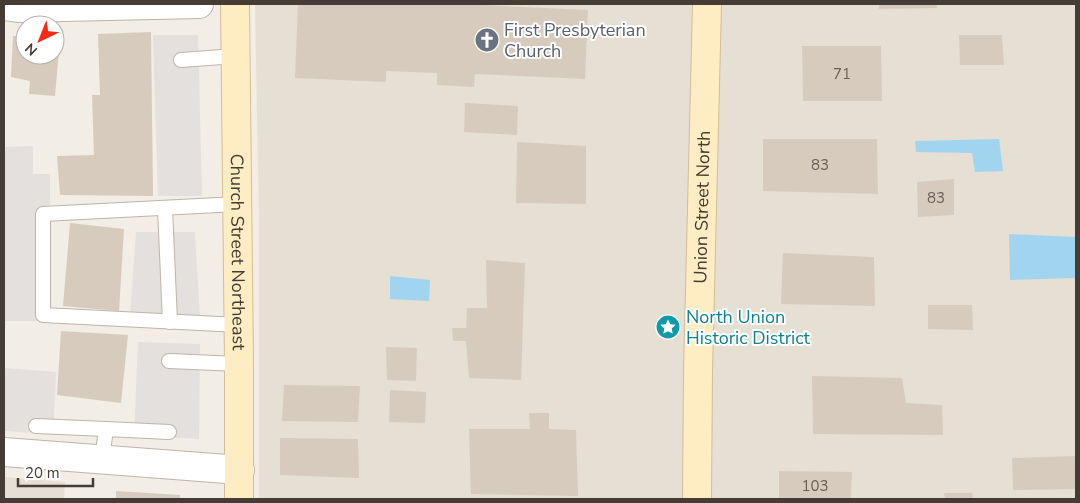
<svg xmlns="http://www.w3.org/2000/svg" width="1080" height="503" viewBox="0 0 1080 503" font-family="'Nunito Sans',sans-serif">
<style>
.residential{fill:#e6dfd3}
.parking{fill:#e3e0dd}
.water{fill:#a1d4ef}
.building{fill:#d7cbbe}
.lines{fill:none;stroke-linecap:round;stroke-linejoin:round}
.lane-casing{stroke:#beb5a8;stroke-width:16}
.street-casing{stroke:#beb5a8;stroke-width:30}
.secondary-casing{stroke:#d2be95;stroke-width:30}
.lane{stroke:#fff;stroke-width:14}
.street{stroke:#fff;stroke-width:28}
.secondary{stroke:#feecc3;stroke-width:28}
.labels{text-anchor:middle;stroke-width:4;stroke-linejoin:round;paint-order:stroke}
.number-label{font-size:15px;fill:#6a6057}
.worship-label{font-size:18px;fill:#5b616d;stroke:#fff;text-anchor:start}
.street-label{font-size:18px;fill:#453d35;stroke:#fff}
.culture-label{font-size:18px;fill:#0d838f;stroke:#fff;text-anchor:start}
</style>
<rect width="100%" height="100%" fill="#f2ede5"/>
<g class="residential">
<polygon points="255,4 1076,4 1076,499 259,499 259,220"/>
<polygon points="4,477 65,482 64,499 4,499"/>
</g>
<g class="parking">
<polygon points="153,35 198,35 202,196 158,196"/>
<polygon points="33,146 33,174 50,174 50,321 4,321 4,147"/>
<polygon points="136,232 195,232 200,318 130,316"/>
<polygon points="138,342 200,344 199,439 134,435"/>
<polygon points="4,368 56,372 53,434 4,431"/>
</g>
<g class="water">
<polygon points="999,139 1003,171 975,172 972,153 916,152 915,141"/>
<polygon points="1009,234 1076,237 1076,278 1010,280"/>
<polygon points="390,276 430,280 429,301 390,299"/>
</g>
<g class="building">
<polygon points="298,4 462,4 588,10 585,79 475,74 474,87 437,85 437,73 386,71 386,82 295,78"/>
<polygon points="879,4 936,4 937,8 879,9"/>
<polygon points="151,32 153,196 60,195 57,156 94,155 92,95 100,95 98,34"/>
<polygon points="959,35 1002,35 1004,65 960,65"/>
<polygon points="13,36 25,37 25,55 55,55 55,39 60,39 55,96 29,94 30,81 11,77"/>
<polygon points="802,46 881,46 882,101 803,101"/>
<polygon points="465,103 518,106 517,135 464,132"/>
<polygon points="763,139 877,139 878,194 763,191"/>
<polygon points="517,142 586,146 586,204 516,203"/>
<polygon points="954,179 954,215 918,217 917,182"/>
<polygon points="70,223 124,229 119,311 63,306"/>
<polygon points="783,253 874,257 875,306 781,304"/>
<polygon points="486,260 525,263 521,380 469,378 466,341 453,341 452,328 466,328 467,308 487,308"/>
<polygon points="928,305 972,305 973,330 928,329"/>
<polygon points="61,331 128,335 121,403 57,395"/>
<polygon points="386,347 417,348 416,381 387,380"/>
<polygon points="812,376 902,378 906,403 942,405 943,435 813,434"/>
<polygon points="284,385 360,386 358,422 282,421"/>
<polygon points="390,390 426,392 425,423 389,422"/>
<polygon points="529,413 549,413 549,429 576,430 578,496 471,494 469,429 530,429"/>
<polygon points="280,438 358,439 359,478 280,475"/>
<polygon points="1076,456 1076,489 1013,490 1012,458"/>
<polygon points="779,471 852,472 851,499 779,499"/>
<polygon points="116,491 180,495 180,499 116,499"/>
<polygon points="944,493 972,493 973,499 945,499"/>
</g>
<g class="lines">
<defs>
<g id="lane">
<polyline points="181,60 236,56"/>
<polyline points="238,204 43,214 43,315 239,325"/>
<polyline points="165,208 170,322"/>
<polyline points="169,361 239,364"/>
<polyline points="36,426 106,429"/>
<polyline points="102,459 106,429 169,432"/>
</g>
<g id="street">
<polyline points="4,6 18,8 199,4"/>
<polyline points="4,452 240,470"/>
</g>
<g id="secondary">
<path id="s1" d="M235,4L239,364V499"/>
<path id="s2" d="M697,499L698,372L707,4"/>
</g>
</defs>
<use href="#lane" class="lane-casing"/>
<use href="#street" class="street-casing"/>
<use href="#secondary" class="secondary-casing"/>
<use href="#lane" class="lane"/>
<use href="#street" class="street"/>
<use href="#secondary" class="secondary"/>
</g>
<defs>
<symbol id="church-disc" viewBox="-11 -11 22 22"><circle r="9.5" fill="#6b7280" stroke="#fff"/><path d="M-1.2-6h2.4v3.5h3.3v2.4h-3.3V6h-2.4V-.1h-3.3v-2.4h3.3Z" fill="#fff"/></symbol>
<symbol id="sight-disc" viewBox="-11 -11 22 22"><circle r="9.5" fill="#0f9aa8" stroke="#fff"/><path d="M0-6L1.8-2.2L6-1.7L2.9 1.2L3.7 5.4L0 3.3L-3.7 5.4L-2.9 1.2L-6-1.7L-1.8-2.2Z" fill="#fff"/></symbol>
</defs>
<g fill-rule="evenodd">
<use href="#church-disc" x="473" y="26" width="28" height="28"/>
<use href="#sight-disc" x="654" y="313" width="28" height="28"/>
</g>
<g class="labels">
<g class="number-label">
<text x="842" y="79">71</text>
<text x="820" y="170">83</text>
<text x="936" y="203">83</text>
<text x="815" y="491">103</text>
</g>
<g class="worship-label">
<text x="504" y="36">First Presbyterian<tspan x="504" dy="21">Church</tspan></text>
</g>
<g class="street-label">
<text dy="6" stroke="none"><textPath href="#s2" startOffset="292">Union Street North</textPath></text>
<text dy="6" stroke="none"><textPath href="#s1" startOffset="248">Church Street Northeast</textPath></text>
</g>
<g class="culture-label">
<text x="686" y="323">North Union<tspan x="686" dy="21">Historic District</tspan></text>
</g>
</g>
<rect width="1080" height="503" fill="none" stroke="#453d35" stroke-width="10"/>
<g transform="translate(40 40) rotate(223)"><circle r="24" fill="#ffffff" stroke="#b5b1ae"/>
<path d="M0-4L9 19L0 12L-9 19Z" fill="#f82a16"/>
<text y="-8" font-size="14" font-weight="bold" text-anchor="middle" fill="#453d35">N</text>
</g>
<path d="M18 478v8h75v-8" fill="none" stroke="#453d35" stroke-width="2.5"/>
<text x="25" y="478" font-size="15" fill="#453d35" stroke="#ffffff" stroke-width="4" paint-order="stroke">20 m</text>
</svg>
